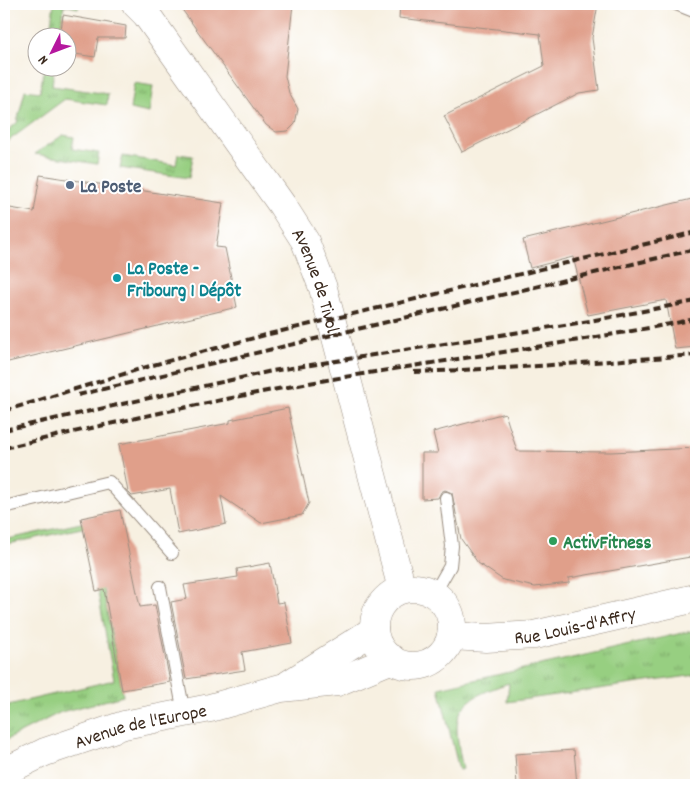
<svg xmlns="http://www.w3.org/2000/svg" width="700" height="789" viewBox="0 0 700 789" font-family="Dekko,sans-serif">
<style>
.grass{fill:url(#grass-tufts);stroke:#697c50}
.building{fill:#e09f8a}
.lines{fill:none;stroke-linecap:round;stroke-linejoin:round}
.service-casing{stroke:#998d80;stroke-width:14}
.secondary-casing{stroke:#998d80;stroke-width:29}
.service{stroke:#fff;stroke-width:12}
.secondary{stroke:#fff;stroke-width:28}
.rail{stroke:#3b2a1e;stroke-width:4;stroke-dasharray:8 4;stroke-linecap:butt}
.service-dot{fill:#5c6f8a;stroke:#fff;stroke-width:2}
.culture-dot{fill:#0f9aa8;stroke:#fff;stroke-width:2}
.leisure-dot{fill:#2e9e5b;stroke:#fff;stroke-width:2}
.labels{text-anchor:middle;stroke-width:4;stroke-linejoin:round;paint-order:stroke}
.service-label{font-size:19px;font-weight:bold;fill:#4e5e75;stroke:#fff;text-anchor:start}
.culture-label{font-size:19px;font-weight:bold;fill:#0d838f;stroke:#fff;text-anchor:start}
.street-label{font-size:19px;fill:#3b2a1e;stroke:#fff}
.leisure-label{font-size:19px;font-weight:bold;fill:#27864d;stroke:#fff;text-anchor:start}
</style>
<defs>
<pattern id="grass-tufts" width="24" height="20" patternUnits="userSpaceOnUse" patternTransform="scale(1.25)"><rect width="24" height="20" fill="#97cf81"/><path d="M3 7l-1-3M5 7V3M7 7l1-3M15 17l-1-3M17 17v-4M19 17l1-3" fill="none" stroke="#7ca869"/></pattern>
</defs>
<rect width="100%" height="100%" fill="#fff"/>
<filter id="ink" filterUnits="userSpaceOnUse"><feTurbulence type="fractalNoise" baseFrequency=".02" numOctaves="2"/><feDisplacementMap in="SourceGraphic" scale="10" xChannelSelector="R" yChannelSelector="G"/><feConvolveMatrix kernelMatrix="1 2 1 2 8 2 1 2 1" color-interpolation-filters="sRGB"/></filter>
<filter id="wash" filterUnits="userSpaceOnUse"><feTurbulence type="fractalNoise" baseFrequency=".0096" numOctaves="4" result="noise"/><feDisplacementMap in="SourceGraphic" scale="20" xChannelSelector="R" yChannelSelector="G"/><feGaussianBlur stdDeviation="1.12" result="paint"/><feColorMatrix in="noise" values="0 0 0 0 0 0 0 0 0 0 0 0 0 0 0 0 0 1.4 0 .05"/><feComposite in="paint" operator="in"/></filter>
<g filter="url(#wash)">
<rect width="100%" height="100%" fill="#f7f0e1"/>
<g class="grass">
<polygon points="54,4 79,4 78,8 64,5 59,37 49,37"/>
<polygon points="44,68 54,68 52,86 108,94 107,105 65,99 4,144 4,133 17,123 25,90 40,92"/>
<polygon points="134,83 153,86 149,113 130,109"/>
<polygon points="63,135 74,137 72,149 99,153 97,164 35,154"/>
<polygon points="178,154 193,156 189,178 120,168 123,156 176,165"/>
<polygon points="90,521 123,696 61,712 4,741 4,706 114,680 86,527 4,545 4,540"/>
<path d="M696,630V675L507,702L509,683C453,701 451,714 463,769L459,770L439,688Z"/>
</g>
<g id="blocks">
<g class="building">
<polygon points="178,4 293,4 285,76 289,93 298,109 295,124 288,131 276,132 266,125"/>
<polygon points="400,4 598,4 592,38 599,90 579,93 462,152 444,116 544,66 540,34 399,18"/>
<polygon points="63,15 126,26 125,38 98,38 95,57 68,53 68,38 60,38"/>
<polygon points="40,175 223,203 216,247 225,248 237,307 4,363 4,207 34,212"/>
<polygon points="696,198 696,347 675,349 666,300 588,315 573,257 530,268 523,240"/>
<polygon points="288,408 309,503 302,515 261,523 221,496 226,524 178,534 170,489 132,496 128,492 119,444 230,423 230,420"/>
<polygon points="505,413 517,451 611,452 696,448 696,556 569,578 569,583 535,587 503,580 478,563 461,539 452,493 445,490 441,492 438,498 422,499 422,453 438,453 433,432"/>
<polygon points="120,510 140,607 155,605 170,682 122,690 104,589 96,591 81,518"/>
<polygon points="270,563 277,603 284,602 292,643 242,652 245,670 186,679 171,602 187,599 184,585 238,577 237,569"/>
<polygon points="574,750 577,785 517,785 515,754"/>
</g>
</g>
</g>
<g filter="url(#ink)">
<use href="#blocks" fill-opacity="0" stroke="#998d80" stroke-width="1"/>
<g class="lines">
<defs>
<g id="service">
<polyline points="676,4 696,12"/>
<polyline points="4,507 109,482 172,553"/>
<polyline points="160,587 184,713"/>
<polyline points="434,594 450,566 452,546 446,498"/>
</g>
<g id="secondary">
<path id="s1" d="M136,4L146,14L282,205L305,241L323,288L402,589"/>
<circle cx="413" cy="627" r="39"/>
<path id="s2" d="M451,636L486,638L534,635L696,598"/>
<polyline points="289,684 374,630"/>
<path id="s3" d="M4,772L45,752L124,725L210,708L281,688L337,682L392,659"/>
</g>
</defs>
<use href="#service" class="service-casing"/>
<use href="#secondary" class="secondary-casing"/>
<use href="#service" class="service"/>
<use href="#secondary" class="secondary"/>
<g class="rail">
<polyline points="414,372 508,368 696,355"/>
<polyline points="78,395 696,249"/>
<polyline points="4,411 153,365 265,335 696,232"/>
<polyline points="4,430 272,371 590,321 696,301"/>
<path d="M4,448C107,424 210,401 315,382C442,360 570,344 696,319"/>
</g>
</g>
</g>
<circle class="service-dot" cx="70" cy="185" r="5"/>
<circle class="culture-dot" cx="117" cy="278" r="5"/>
<circle class="leisure-dot" cx="553" cy="541" r="5"/>
<g class="labels">
<g class="service-label">
<text x="80" y="192">La Poste</text>
</g>
<g class="culture-label">
<text x="127" y="274">La Poste -<tspan x="127" dy="22">Fribourg 1 Dépôt</tspan></text>
</g>
<g class="street-label">
<text dy="7" stroke="none"><textPath href="#s1" startOffset="334">Avenue de Tivoli</textPath></text>
<text dy="7" stroke="none"><textPath href="#s2" startOffset="125">Rue Louis-d'Affry</textPath></text>
<text dy="7" stroke="none"><textPath href="#s3" startOffset="145">Avenue de l'Europe</textPath></text>
</g>
<g class="leisure-label">
<text x="563" y="548">ActivFitness</text>
</g>
</g>
<rect width="700" height="789" fill="none" stroke="#fff" stroke-width="20"/>
<g transform="translate(52 52) rotate(228)"><circle r="24" fill="#ffffff" stroke="#b1aaa5"/>
<path d="M0-4L9 19L0 12L-9 19Z" fill="#b5179e"/>
<text y="-8" font-size="14" font-weight="bold" text-anchor="middle" fill="#3b2a1e">N</text>
</g>
</svg>
